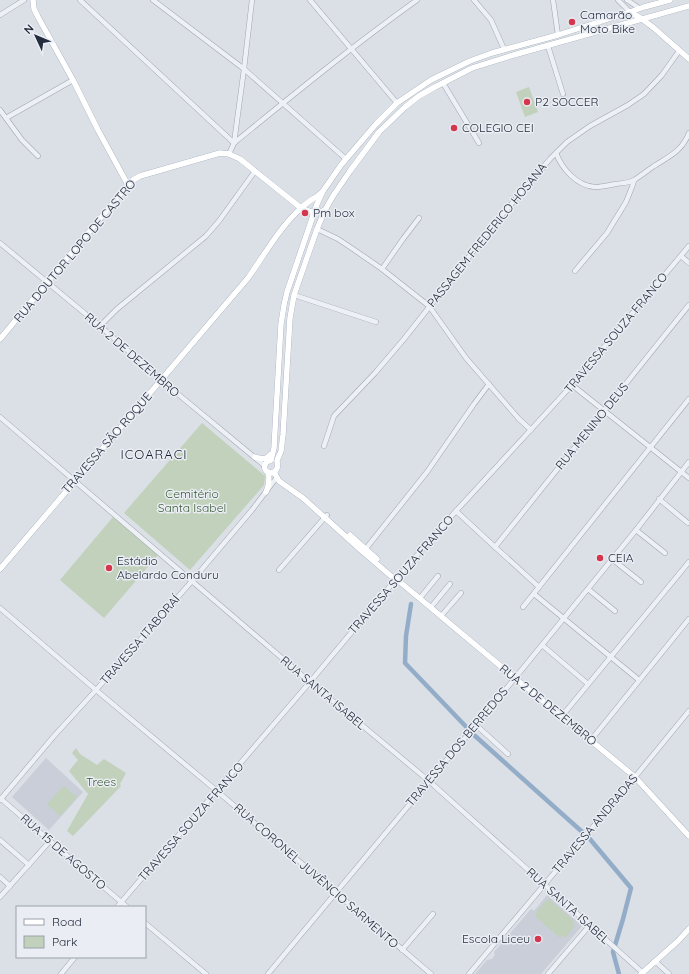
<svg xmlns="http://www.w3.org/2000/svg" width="689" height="974" viewBox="0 0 689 974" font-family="Quicksand,sans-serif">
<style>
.built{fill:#c9ced8}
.green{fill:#c1d1bb}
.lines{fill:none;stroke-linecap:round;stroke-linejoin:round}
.canal{stroke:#93adc9;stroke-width:4.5}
.minor-casing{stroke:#a0a6b0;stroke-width:5.5}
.major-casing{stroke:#99a3b3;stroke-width:6}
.minor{stroke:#edf0f5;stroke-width:4.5}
.major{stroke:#fff;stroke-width:5.5}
.poi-dot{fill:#d5364d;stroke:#eaeef4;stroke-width:1.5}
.labels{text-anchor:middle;stroke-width:3;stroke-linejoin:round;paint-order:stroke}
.poi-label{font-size:12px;fill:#242d3d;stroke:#eaeef4;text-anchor:start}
.street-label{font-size:12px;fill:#242d3d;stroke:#eaeef4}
.park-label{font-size:12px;fill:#385931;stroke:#eaeef4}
.neighbourhood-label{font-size:13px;letter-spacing:1px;fill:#171e2d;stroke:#eaeef4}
</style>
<rect width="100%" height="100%" fill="#dbdfe6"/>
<g class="built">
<polygon points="46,758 83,792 49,830 12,797"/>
<polygon points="547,895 582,926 541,974 475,974 487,960 492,959 495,955 494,952 531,909 534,911"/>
</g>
<g class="green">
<polygon points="529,87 538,112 525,117 516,92"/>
<polygon points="202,423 265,476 264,485 190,570 124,513"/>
<polygon points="113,517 158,555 104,618 60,580"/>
<polygon points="76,748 80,754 97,765 104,759 126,773 120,784 121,786 73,836 67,831 88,794 69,771 78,760 72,753"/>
<polygon points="64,786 77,797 60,816 47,804"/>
<polygon points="549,899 574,921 572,924 575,926 565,938 562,935 560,938 535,916 537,914 536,912 546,901 547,901"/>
</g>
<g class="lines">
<polyline class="canal" points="411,604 406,636 405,663 474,735 589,838 631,888 623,919 613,952 619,974"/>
<defs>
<g id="minor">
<polyline points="80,0 234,143"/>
<polyline points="153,0 244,69 346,159"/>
<polyline points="310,0 397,103"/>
<polyline points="474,0 491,20 504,49"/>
<polyline points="553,0 558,35"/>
<polyline points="618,0 630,12"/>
<polyline points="627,0 639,8"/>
<polyline points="0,15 24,0"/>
<polyline points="548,46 563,94"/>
<polyline points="443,83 479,143"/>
<polyline points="0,110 22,140 38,156"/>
<polyline points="6,118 73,80"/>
<path d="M234,143C294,94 354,45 417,0"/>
<path d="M556,153C562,169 577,186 595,187C603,187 609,185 616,184C622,183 629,183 634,180C641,176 648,170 654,166C670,156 682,151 689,133"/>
<polyline points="229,154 234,143 244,69 252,0"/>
<polyline points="317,229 338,239 353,249 382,269 429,306 466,358 519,419 531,430"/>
<polyline points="0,243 100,326 161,380 265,466"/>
<polyline points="681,256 689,263"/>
<polyline points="382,269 403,239 419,218"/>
<polyline points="575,271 607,233 626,202 632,187 634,181"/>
<polyline points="294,295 376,322"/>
<polyline points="100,326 117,309 206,236 219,221 255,171"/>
<polyline points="572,385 689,478"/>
<polyline points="0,417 310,682 429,781 643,973"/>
<polyline points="324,446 334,416 375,373 404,339 501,216 550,159 567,142 590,126 628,105 644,94 662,75 679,51"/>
<polyline points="659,499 688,523"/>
<polyline points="456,511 495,547 539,587"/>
<polyline points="636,530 665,553"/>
<polyline points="495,547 689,305"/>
<polyline points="364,551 427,472 474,404 489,384"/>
<polyline points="612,559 641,582"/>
<polyline points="279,570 327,515"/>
<polyline points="588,589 615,611"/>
<polyline points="534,594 639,680"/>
<polyline points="420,598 438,576"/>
<polyline points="431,607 450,584"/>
<polyline points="523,607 689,399"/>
<polyline points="0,608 96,690 217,791 431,974"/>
<polyline points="441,616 461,593"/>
<polyline points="542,645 588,684"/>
<polyline points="562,716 689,562"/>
<polyline points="476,725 508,754"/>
<polyline points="591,740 689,619"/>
<polyline points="0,798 127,907"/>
<polyline points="0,800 54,736 96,690 192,581 252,510 277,477"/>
<polyline points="0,840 29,865"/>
<polyline points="0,877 10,886"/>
<polyline points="0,897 50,841"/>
<polyline points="117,907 310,682 396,579 456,511 572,385 689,246"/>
<polyline points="145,923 206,974"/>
<polyline points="402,950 433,914"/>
<polyline points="655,961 669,974"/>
<polyline points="61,974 75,957"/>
<polyline points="268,974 515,678 636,530 689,462"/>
<polyline points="469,974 635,777 689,711"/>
<polyline points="548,974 590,925"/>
</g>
<g id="major">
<polyline points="33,0 34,9 38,17 73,80 98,130 128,185"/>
<polyline points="630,12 642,19 654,28 689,59"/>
<polyline points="0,339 128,185 133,180 140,176 220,153 229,154 240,159 301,208 314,213 318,213 325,210"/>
<path d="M255,457C261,459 266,460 270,455"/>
<path d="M271,460C263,462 262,472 271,473C273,473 275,472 276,470C279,467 277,464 277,461C278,457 280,454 281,451C282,446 282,440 283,435L290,318L294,295L317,229L325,210L333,196L350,171L379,132L405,107L419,96L435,87L472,68L510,56L689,6"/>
<polyline points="271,460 274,448 281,324 284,305 287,292 317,204 323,191 341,165 376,124 397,103 431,80 470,61 492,53 558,35 630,12 644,7 670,0"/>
<polyline points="274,472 279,481 303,498 363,552 391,576 400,582 515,678 635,777 689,836"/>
<path d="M266,492C269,485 270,479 268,472"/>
<polyline points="350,535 377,559"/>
<path d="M0,569L248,278C265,254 279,228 301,208C307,202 315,198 321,193"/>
<polyline points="641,974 678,941 689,929"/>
</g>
</defs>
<use href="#minor" class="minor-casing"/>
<use href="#major" class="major-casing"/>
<use href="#minor" class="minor"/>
<use href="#major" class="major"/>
</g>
<g class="poi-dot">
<circle cx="572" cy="22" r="4"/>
<circle cx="527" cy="102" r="4"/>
<circle cx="454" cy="128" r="4"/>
<circle cx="305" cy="213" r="4"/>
<circle cx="600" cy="558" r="4"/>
<circle cx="109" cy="568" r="4"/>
<circle cx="538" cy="939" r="4"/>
</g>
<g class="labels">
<g class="poi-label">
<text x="580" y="19">Camarão<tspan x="580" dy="14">Moto Bike</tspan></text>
<text x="535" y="106">P2 SOCCER</text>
<text x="462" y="132">COLEGIO CEI</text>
<text x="313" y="217">Pm box</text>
<text x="608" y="562">CEIA</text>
<text x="117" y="565">Estádio<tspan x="117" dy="14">Abelardo Conduru</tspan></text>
<text x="530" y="943" text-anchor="end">Escola Liceu</text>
</g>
<g class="street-label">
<text transform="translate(487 235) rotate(-51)" y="4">PASSAGEM FREDERICO HOSANA</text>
<text transform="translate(75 251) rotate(-50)" y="4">RUA DOUTOR LOPO DE CASTRO</text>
<text transform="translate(616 333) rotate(-50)" y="4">TRAVESSA SOUZA FRANCO</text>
<text transform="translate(132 355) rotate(41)" y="4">RUA 2 DE DEZEMBRO</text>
<text transform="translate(592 426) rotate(-51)" y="4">RUA MENINO DEUS</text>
<text transform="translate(107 443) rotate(-49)" y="4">TRAVESSA SÃO ROQUE</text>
<text transform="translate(401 575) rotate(-49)" y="4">TRAVESSA SOUZA FRANCO</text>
<text transform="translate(140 640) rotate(-49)" y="4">TRAVESSA ITABORAÍ</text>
<text transform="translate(323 693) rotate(40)" y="4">RUA SANTA ISABEL</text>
<text transform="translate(548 705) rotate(39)" y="4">RUA 2 DE DEZEMBRO</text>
<text transform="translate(457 747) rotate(-50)" y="4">TRAVESSA DOS BERREDOS</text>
<text transform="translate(191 822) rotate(-49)" y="4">TRAVESSA SOUZA FRANCO</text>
<text transform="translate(595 824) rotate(-50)" y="4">TRAVESSA ANDRADAS</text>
<text transform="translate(63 852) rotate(41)" y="4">RUA 15 DE AGOSTO</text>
<text transform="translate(316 876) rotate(41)" y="4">RUA CORONEL JUVÊNCIO SARMENTO</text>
<text transform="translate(568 906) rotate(42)" y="4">RUA SANTA ISABEL</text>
</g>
<g class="park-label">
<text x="192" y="498">Cemitério<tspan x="192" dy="14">Santa Isabel</tspan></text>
<text x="101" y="786">Trees</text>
</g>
<g class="neighbourhood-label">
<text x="154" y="459">ICOARACI</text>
</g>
</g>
<rect x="16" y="906" width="130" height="52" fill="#eaeef4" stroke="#9ba1ab"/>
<rect x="24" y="919" width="20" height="6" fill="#ffffff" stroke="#9ba1ab"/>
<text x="52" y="926" font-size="12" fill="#242d3d">Road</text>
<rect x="24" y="936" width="20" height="12" fill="#c1d1bb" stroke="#9ba1ab"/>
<text x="52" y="946" font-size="12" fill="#242d3d">Park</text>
<g transform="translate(36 36) rotate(314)" stroke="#eaeef4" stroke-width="3" paint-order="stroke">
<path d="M0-3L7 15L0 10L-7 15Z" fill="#242d3d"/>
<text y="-6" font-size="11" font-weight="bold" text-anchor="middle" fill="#242d3d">N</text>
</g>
</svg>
